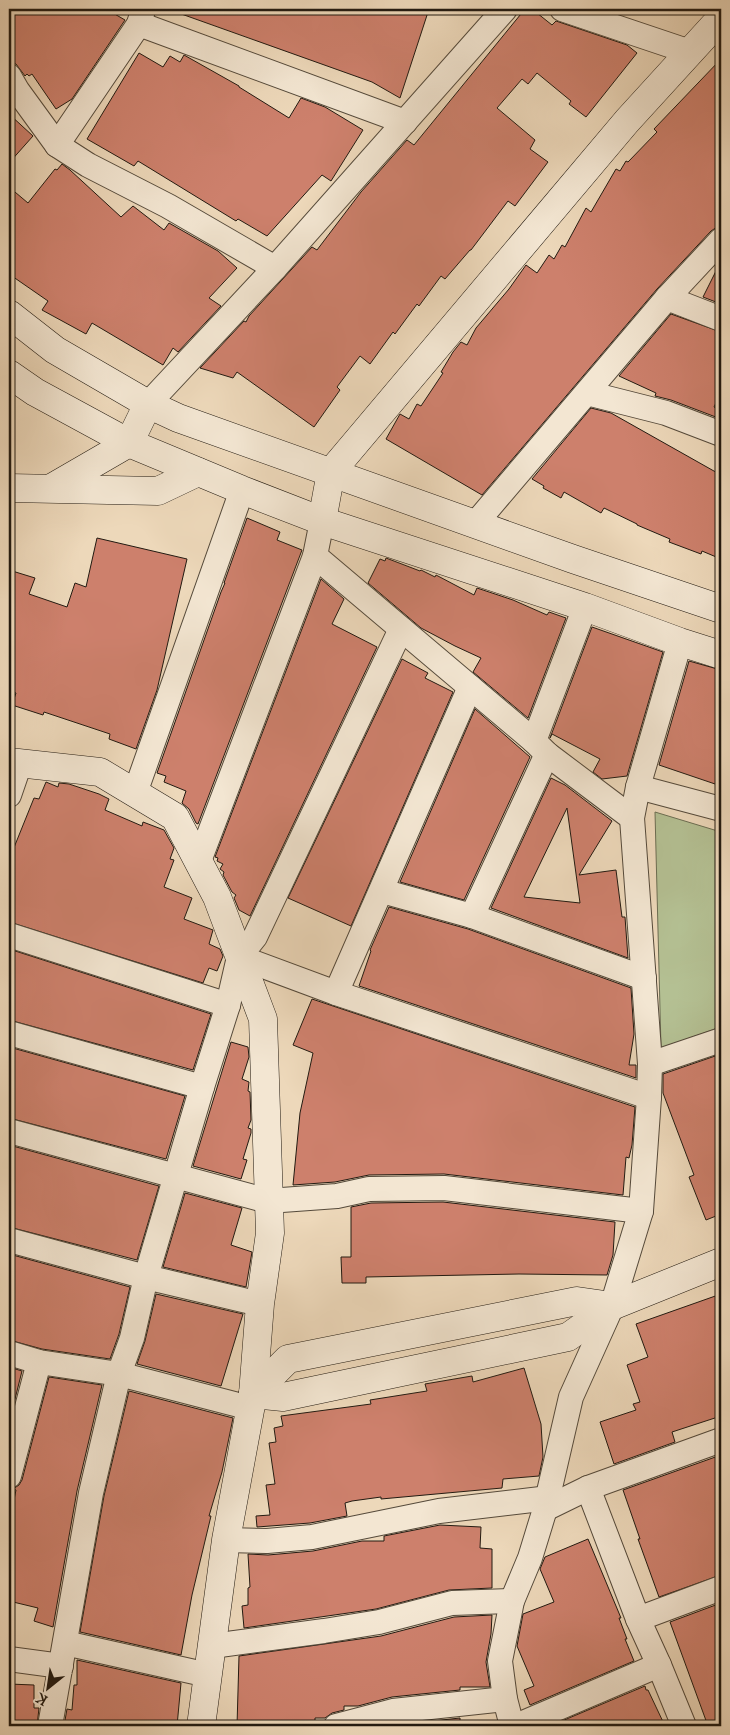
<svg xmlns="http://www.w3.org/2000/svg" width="730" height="1735" viewBox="0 0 730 1735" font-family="'Sorts Mill Goudy',serif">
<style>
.green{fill:#b4c093;stroke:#6b6d52}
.building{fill:#cd806c;stroke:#221a11;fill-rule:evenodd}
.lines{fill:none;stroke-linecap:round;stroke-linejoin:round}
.street-casing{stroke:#554a3b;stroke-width:26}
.secondary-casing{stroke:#221a11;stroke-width:29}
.street{stroke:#f3e6d2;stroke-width:24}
.secondary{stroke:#f3e6d2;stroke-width:28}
</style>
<rect width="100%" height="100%" fill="#edd8ba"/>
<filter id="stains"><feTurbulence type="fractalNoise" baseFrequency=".004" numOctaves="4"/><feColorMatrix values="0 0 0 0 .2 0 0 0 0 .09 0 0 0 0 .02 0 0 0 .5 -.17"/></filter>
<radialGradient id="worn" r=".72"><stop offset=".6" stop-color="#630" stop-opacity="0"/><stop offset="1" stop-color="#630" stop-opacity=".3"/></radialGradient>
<polygon class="green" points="655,812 721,832 721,1027 661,1048"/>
<g class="building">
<polygon points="9,9 106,9 125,20 72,99 56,109 32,74 29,76 27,74 25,76 16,64 9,62"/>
<polygon points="173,9 429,9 400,98 372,82 173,11"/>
<polygon points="525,9 532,9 552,25 556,21 627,45 637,53 586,117 569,104 571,101 537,73 528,84 522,79 497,108 535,140 530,149 548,162 515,206 508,201 471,250 470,250 445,279 441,276 419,306 417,304 395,334 393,332 370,364 360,356 337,387 340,390 314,427 237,372 233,378 200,368 244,321 246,322 249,316 312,247 317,250 361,192 407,140 414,145"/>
<polygon points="139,53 163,67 170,56 180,62 184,55 239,86 239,87 289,118 301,98 325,107 363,130 331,181 322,175 267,236 238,219 236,221 138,161 134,166 87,139"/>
<polygon points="721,59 721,227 717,227 711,231 657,289 482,495 386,439 400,414 409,419 417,404 421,406 443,373 441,372 453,352 461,342 467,345 476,328 509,289 526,265 537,273 549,255 554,259 562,245 565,247 586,208 591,212 616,169 620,171 626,161 628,162 657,132 654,129"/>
<polygon points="9,114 33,136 9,163"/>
<polygon points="62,164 70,170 121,217 133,206 164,230 169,223 218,251 237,268 209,298 221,306 178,352 173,348 163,365 92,323 86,334 42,310 48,301 9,274 9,187 28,203 55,169 57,170"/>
<polygon points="721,261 721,304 703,297"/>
<polygon points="671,314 721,332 721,393 714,407 721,411 721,419 671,400 655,396 656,393 619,376"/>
<polygon points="591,408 611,413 721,475 721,559 702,551 701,554 669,542 670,539 637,525 637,524 604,508 601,513 564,492 561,498 543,488 544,486 532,479"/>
<polygon points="247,518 280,532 277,540 302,550 198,824 196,823 189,809 182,803 186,791 164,782 166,776 157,773 221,592 225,583 224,583"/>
<polygon points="97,538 187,559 157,690 136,749 109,739 110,734 44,712 43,715 12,705 16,693 9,691 9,570 35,578 29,594 67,607 75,583 86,587"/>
<polygon points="386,558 420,571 421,570 435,577 436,575 474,595 477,588 513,600 547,615 549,612 566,618 528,718 473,672 481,658 455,646 421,628 368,583 380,559 385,561"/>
<polygon points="321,579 344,599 332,624 377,647 250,916 239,910 234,898 236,895 232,892 223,875 224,872 220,869 223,864 217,861 218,858 215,857"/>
<polygon points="592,627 663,652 627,776 602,779 593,772 600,759 552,734 550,738"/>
<polygon points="402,659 428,673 425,678 453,692 351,926 288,898"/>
<polygon points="689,661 721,670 721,786 659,765"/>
<polygon points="475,709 530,757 464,900 400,882"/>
<path d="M551,778L565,785L612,821L579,875L616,870L622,917H625L628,958L491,908ZM567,808L580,903L524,897Z"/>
<polygon points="46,782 58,787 59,783 69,784 99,794 109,799 105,810 142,826 143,822 164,830 174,848 170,859 174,860 164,887 192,898 184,919 213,930 209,944 220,949 223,956 217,971 209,968 203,983 9,922 9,848 13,850 34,798 39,799"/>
<polygon points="389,907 468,929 631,988 634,1034 629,1065 636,1065 636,1078 359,986 371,951 370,950"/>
<polygon points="9,949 211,1014 193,1070 9,1020"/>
<polygon points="312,999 635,1107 632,1145 629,1158 626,1157 623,1195 444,1174 369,1175 335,1182 293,1185 300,1113 313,1053 293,1045"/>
<polygon points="231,1042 248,1047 249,1057 242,1079 249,1082 248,1091 250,1092 251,1120 248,1128 251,1129 251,1133 243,1159 247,1160 241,1179 193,1166"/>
<polygon points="9,1047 185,1096 166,1159 9,1118"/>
<polygon points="721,1054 721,1214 706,1220 689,1177 694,1175 663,1093 663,1074"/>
<polygon points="9,1145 159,1186 137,1260 9,1227"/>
<polygon points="185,1193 242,1208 231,1245 252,1252 246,1287 163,1267"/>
<polygon points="443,1202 615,1222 613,1255 607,1275 519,1274 366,1277 366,1283 342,1283 341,1257 351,1257 351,1207 371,1203"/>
<polygon points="9,1254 130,1287 119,1334 110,1359 42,1349 9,1340"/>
<polygon points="156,1294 243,1314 221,1386 137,1364 145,1341"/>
<polygon points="721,1294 721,1416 672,1432 675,1442 614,1464 600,1422 636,1410 633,1404 640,1402 627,1365 648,1357 636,1324"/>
<polygon points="9,1367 22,1371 9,1423"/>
<polygon points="524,1368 541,1424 543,1457 539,1476 503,1479 502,1488 381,1499 381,1497 352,1501 345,1503 347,1516 310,1523 257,1527 256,1516 270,1515 266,1485 275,1484 269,1443 276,1442 274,1428 283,1426 281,1416 371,1404 370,1400 427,1391 425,1384 472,1376 473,1382"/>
<polygon points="49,1377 102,1385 77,1491 53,1627 34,1621 38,1608 9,1601 9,1524 16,1490 13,1489 19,1485 22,1480"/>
<polygon points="129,1391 233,1418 222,1472 209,1516 211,1516 192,1595 181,1655 80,1632 104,1496"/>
<polygon points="721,1455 721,1575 659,1597 638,1539 640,1539 623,1490"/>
<polygon points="440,1525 481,1527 480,1548 492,1549 492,1588 449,1590 376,1609 244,1628 242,1606 248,1605 248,1588 250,1587 248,1554 268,1555 313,1551 362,1541 384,1541 384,1536"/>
<polygon points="588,1539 621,1618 619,1618 627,1639 625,1639 634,1661 530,1705 524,1690 534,1686 517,1646 523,1614 554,1602 540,1569 545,1557"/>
<polygon points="721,1603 721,1726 708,1726 670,1622"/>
<polygon points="492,1615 491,1634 486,1662 490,1687 460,1687 460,1690 392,1697 358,1706 344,1706 344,1710 332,1713 325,1718 315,1718 315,1726 237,1726 239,1656 381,1636 454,1617"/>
<polygon points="77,1660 181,1683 177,1726 64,1726 67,1709 72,1710 74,1685 77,1685"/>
<polygon points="9,1684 34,1685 34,1708 39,1708 37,1726 9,1726"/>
<polygon points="645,1686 646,1690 648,1690 665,1726 550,1726"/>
<polygon points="460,1718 460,1726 389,1726 396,1725"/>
</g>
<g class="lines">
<defs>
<g id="street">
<polyline points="562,9 690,52"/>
<polyline points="139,24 405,122"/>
<polyline points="9,76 17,90 57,145 88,165 168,206 275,268"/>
<polyline points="57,145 139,24 143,10"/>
<polyline points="667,298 721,319"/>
<polyline points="587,393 666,413 721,434"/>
<polyline points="148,404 275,268 505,9"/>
<polyline points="322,521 315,556 534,741 547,754 632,818"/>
<polyline points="475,524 667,298 721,240"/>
<polyline points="534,741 585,607"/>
<polyline points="638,787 721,809"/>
<polyline points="135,793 242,490"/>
<polyline points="9,795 20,763"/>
<polyline points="199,861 315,556"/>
<polyline points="382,891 472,916 644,978"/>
<polyline points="472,916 547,754"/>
<polyline points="9,935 228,1005"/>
<polyline points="239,957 336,993 649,1097"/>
<polyline points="336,993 470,687"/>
<polyline points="9,1033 202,1087"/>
<polyline points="650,1064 721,1040"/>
<polyline points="9,1131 268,1201 337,1196 369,1189 444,1188 641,1211"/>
<polyline points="9,1240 146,1277 260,1304"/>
<polyline points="9,1353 39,1362 119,1374 250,1408"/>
<polyline points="9,1476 39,1362"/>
<polyline points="588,1488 638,1619 659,1665 684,1726"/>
<polyline points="545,1509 588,1488 721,1440"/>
<polyline points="226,1540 267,1541 312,1537 439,1511 549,1498"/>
<polyline points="638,1619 721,1588"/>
<polyline points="65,1643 208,1675"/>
<polyline points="212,1646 324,1631 379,1622 452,1603 512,1601"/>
<polyline points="9,1659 61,1666"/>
<polyline points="50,1726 91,1493 119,1374 132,1338 146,1277 202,1087 228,1005 239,957 255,937 401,629"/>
<polyline points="336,1726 393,1711 505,1699"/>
<polyline points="512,1726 505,1699 500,1661 512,1601 530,1558 545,1509 571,1397 612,1306 641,1211 649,1097 650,1064 632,818 638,787 680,642"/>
<polyline points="516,1726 659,1665"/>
</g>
<g id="secondary">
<polyline points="9,314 55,350 148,404 178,418 573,559 721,609"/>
<polyline points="9,374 35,392 129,443 242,490 322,521 585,607 680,642 721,655"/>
<polyline points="53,487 129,443 148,404"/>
<polyline points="9,488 158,491 198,472"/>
<polyline points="322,521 331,472 627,121 721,18"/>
<polyline points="9,762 100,772 175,817 217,897 263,1019 270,1233 260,1304 253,1394 226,1540 201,1726"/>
<polyline points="253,1394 283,1397 568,1337 612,1306 721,1262"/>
<polyline points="253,1394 288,1359 577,1301 612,1306"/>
</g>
</defs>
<use href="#street" class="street-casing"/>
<use href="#secondary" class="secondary-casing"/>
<use href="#street" class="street"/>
<use href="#secondary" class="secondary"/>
</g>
<rect width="730" height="1735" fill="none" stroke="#edd8ba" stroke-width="30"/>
<rect x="10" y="10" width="710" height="1715" fill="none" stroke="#221a11" stroke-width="2.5"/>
<rect x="15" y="15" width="700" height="1705" fill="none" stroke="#221a11"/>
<g transform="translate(48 1688) rotate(210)" stroke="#f3e6d2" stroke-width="4" paint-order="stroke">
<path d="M0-4L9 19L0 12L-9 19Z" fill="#221a11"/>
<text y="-8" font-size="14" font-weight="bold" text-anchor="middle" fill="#221a11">K</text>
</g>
<rect width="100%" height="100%" filter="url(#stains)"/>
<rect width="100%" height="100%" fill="url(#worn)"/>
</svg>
